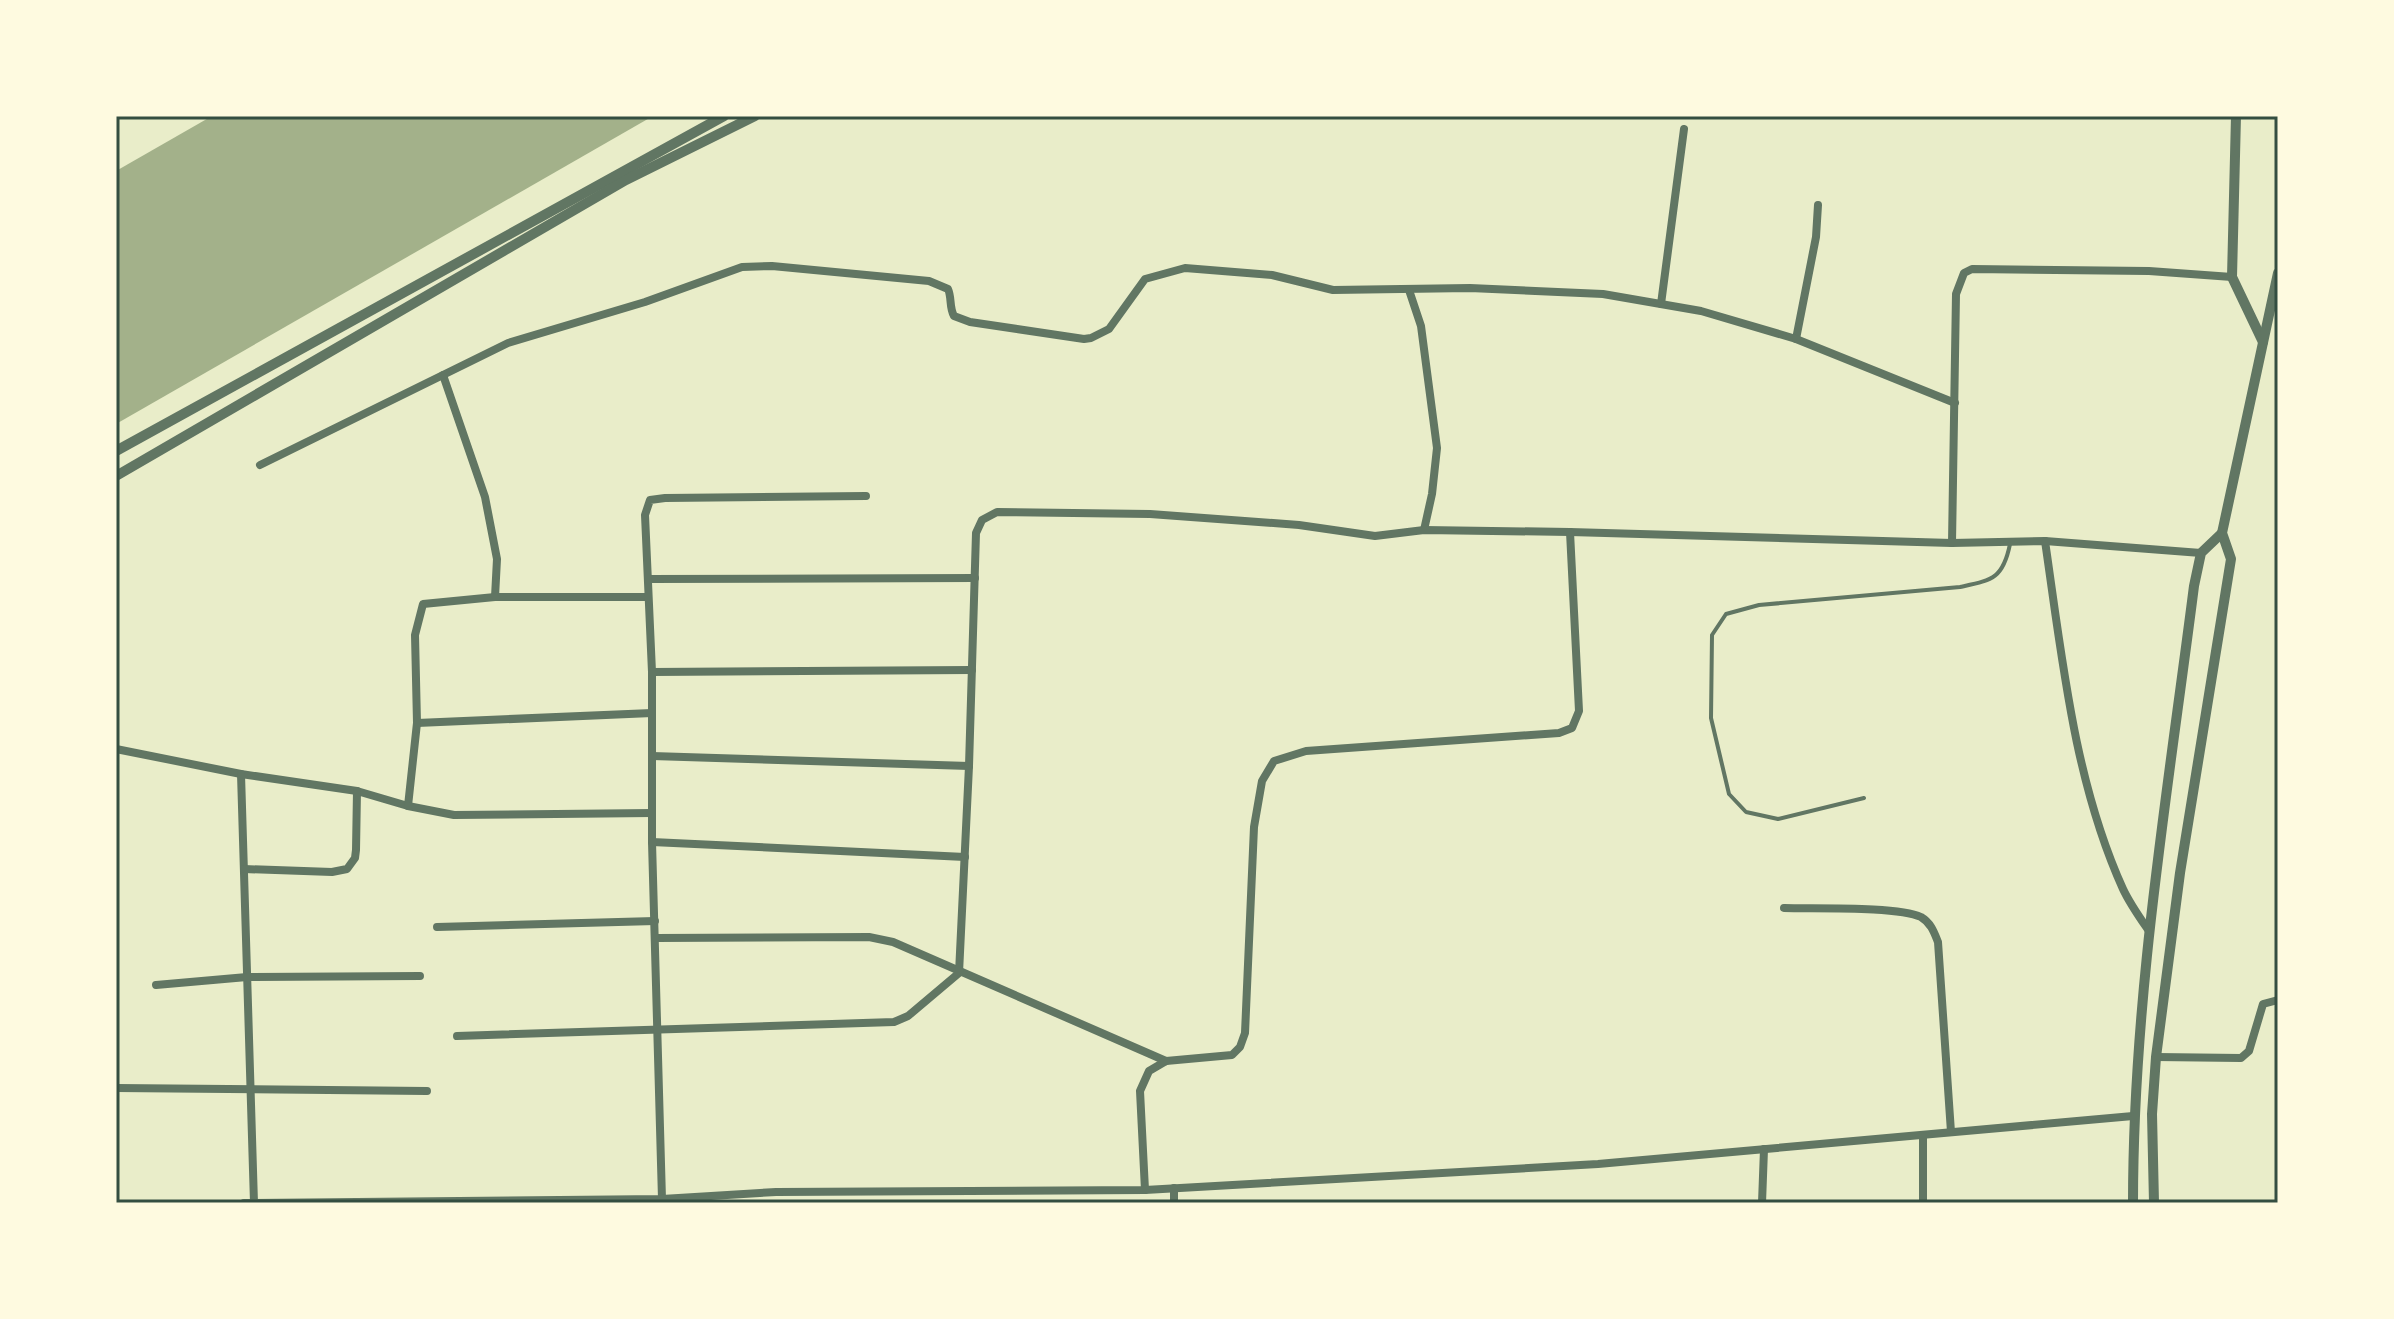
<svg xmlns="http://www.w3.org/2000/svg" width="2394" height="1319" viewBox="0 0 2394 1319" font-family="'PT Sans',sans-serif">
<style>
.water{fill:#a3b18a}
.lines{fill:none;stroke-linecap:round;stroke-linejoin:round}
.service{stroke:#617663;stroke-width:4}
.minor{stroke:#617663;stroke-width:8}
.tertiary{stroke:#617663;stroke-width:10}
.neatline{fill:none;stroke:#344e41;stroke-width:3}
</style>
<rect width="100%" height="100%" fill="#e9edc9"/>
<polygon class="water" points="212,116 653,116 116,424 116,171"/>
<g class="lines">
<path class="service" d="M1864,798L1778,819L1746,812L1729,794L1711,718L1712,635L1726,614L1759,605L1960,587C1992,580 2003,579 2010,544"/>
<g class="minor">
<polyline points="1409,290 1421,326 1437,448 1432,494 1424,530"/>
<polyline points="1661,304 1684,129"/>
<polyline points="1796,339 1816,237 1818,205"/>
<polyline points="443,375 485,497 497,559 495,597"/>
<path d="M260,465L508,343L645,302L742,267L772,266L929,281L948,289C952,298 949,307 954,316L970,322L1084,339L1091,338L1109,329L1145,279L1185,268L1272,275L1333,290L1470,288L1603,294L1701,311L1796,339L1955,403"/>
<path d="M2045,541C2062,657 2074,781 2123,889C2130,904 2140,918 2149,931"/>
<polyline points="1952,543 1956,294 1964,273 1972,269 2149,271 2232,277"/>
<polyline points="648,579 975,578"/>
<polyline points="652,672 972,670"/>
<polyline points="417,723 652,713"/>
<polyline points="116,749 241,774 357,791 408,806 417,723 415,635 423,604 495,597 648,597"/>
<polyline points="652,756 969,766"/>
<polyline points="241,774 254,1203"/>
<polyline points="408,806 454,815 652,813"/>
<polyline points="652,842 965,857"/>
<polyline points="244,869 332,872 347,869 355,858 356,850 357,791"/>
<path d="M1784,908C1813,909 1898,906 1921,917C1931,923 1934,932 1938,942L1951,1132"/>
<polyline points="437,927 655,921"/>
<polyline points="656,938 869,937 893,942 1166,1061"/>
<polyline points="156,985 247,977 420,976"/>
<polyline points="457,1036 894,1022 908,1016 959,973 969,766 976,533 982,520 997,512 1150,514 1299,525 1375,536 1424,530 1570,532 1952,543 2045,541 2201,553"/>
<polyline points="2156,1057 2241,1058 2249,1051 2263,1004 2278,1000"/>
<polyline points="116,1088 427,1091"/>
<polyline points="1145,1190 1140,1091 1149,1071 1166,1061 1232,1055 1240,1047 1245,1033 1254,827 1262,781 1274,761 1306,751 1559,733 1572,728 1579,711 1570,532"/>
<polyline points="662,1199 652,842 652,672 645,515 650,500 665,498 866,496"/>
<polyline points="244,1203 662,1199 776,1192 1145,1190 1598,1164 2133,1116"/>
<polyline points="1174,1203 1174,1188"/>
<polyline points="1762,1203 1764,1149"/>
<polyline points="1923,1203 1923,1135"/>
</g>
<g class="tertiary">
<polyline points="2236,116 2232,277 2263,342"/>
<polyline points="116,451 724,116"/>
<polyline points="116,476 626,180 755,116"/>
<path d="M2133,1203C2133,996 2168,791 2194,586L2201,553L2222,533"/>
<polyline points="2154,1203 2152,1114 2156,1057 2180,873 2231,559 2222,533 2278,273"/>
</g>
</g>
<rect width="2394" height="1319" fill="none" stroke="#fefae0" stroke-width="236"/>
<rect x="118" y="118" width="2158" height="1083" class="neatline"/>
</svg>
